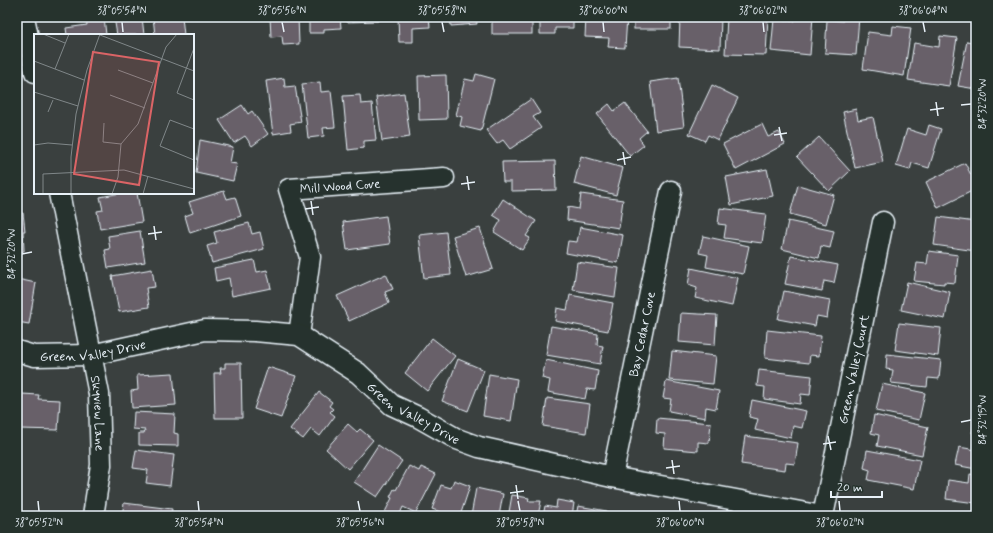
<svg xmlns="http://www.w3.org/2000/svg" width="993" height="533" viewBox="0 0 993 533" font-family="Mynerve,sans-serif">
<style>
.building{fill:#686069;stroke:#e8f1f8}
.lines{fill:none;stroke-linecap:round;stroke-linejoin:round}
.minor-casing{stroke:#e8f1f8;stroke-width:23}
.minor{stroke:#26332d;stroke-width:20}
.ticks{fill:none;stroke:#e8f1f8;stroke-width:1.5}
.labels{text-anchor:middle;stroke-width:3;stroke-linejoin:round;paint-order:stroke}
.street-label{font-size:13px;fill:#e8f1f8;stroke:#26332d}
.inset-road{fill:none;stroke:#808789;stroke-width:1}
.view{fill:#db6466;fill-opacity:0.15;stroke:#db6466;stroke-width:2}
.inset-edge{fill:none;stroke:#e8f1f8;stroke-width:2}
.neatline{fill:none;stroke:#e8f1f8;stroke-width:1.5}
.ticks-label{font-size:10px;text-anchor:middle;fill:#e8f1f8}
</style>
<rect width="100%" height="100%" fill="#3a403f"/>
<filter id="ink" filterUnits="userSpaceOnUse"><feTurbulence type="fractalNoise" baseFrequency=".025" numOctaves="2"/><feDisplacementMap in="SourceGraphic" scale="8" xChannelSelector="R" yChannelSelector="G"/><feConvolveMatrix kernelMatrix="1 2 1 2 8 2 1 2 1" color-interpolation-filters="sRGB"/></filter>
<g filter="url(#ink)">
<g class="building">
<polygon points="86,17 104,17 106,35 67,35 66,28 87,25"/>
<polygon points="114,17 142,17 144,35 117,35"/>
<polygon points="153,17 182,17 184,35 155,35"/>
<polygon points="270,17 298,17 299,44 283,45 282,36 271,37"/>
<polygon points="309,17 340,17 341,28 324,29 324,33 309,33"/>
<polygon points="347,17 378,17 378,21 347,22"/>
<polygon points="398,17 429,17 430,27 413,28 413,42 399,42"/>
<polygon points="450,17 476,17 477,24 451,26"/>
<rect x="492" y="17" width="40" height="17"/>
<polygon points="540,17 573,17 573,28 555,28 555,34 540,34"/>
<polygon points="586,17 627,17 625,48 608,47 609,38 585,37"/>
<rect x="634" y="17" width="37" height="12"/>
<polygon points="680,17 721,17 720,49 679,47"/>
<polygon points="727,17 768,17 766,55 725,54"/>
<polygon points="795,17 813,17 810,55 771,51 774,19 795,21"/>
<polygon points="843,17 859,17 856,55 825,53 827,20 843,21"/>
<polygon points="893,26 911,28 904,76 863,69 868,32 892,35"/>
<polygon points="940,36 957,38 949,86 908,80 914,43 939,47"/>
<polygon points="967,41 976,43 976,89 958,86"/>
<polygon points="476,74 494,79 481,131 460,126 462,117 456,115 465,79 474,81"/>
<polygon points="446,75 447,119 419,120 418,76"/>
<polygon points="284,78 285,87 295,86 301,122 290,124 291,131 273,134 266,81"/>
<polygon points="678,78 684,127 656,131 650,82"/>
<polygon points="320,82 321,92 331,91 335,127 323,128 324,136 308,138 302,84"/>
<polygon points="712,85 738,98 718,140 708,135 705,141 689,134"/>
<polygon points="404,93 410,137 382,141 376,97"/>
<polygon points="360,95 361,104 372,103 376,140 364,141 364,148 348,150 343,96"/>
<polygon points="531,99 540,113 533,117 541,128 510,149 503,140 497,144 486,130"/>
<polygon points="625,103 647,131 639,138 644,145 630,156 597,114 609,104 614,111"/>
<polygon points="242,105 248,114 252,111 268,134 252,146 245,136 234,143 219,120"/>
<polygon points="856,109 858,120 873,117 883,162 855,168 843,112"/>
<polygon points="762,124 768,137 779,132 785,144 736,170 723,144"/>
<polygon points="929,125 941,129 929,168 912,163 910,170 896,166 907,129 926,135"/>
<polygon points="819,137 850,171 829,191 797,157"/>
<polygon points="200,140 233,147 230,163 237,164 233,181 196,173"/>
<polygon points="581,156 623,168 616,195 574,184"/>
<polygon points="555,161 556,190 511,191 511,182 503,182 502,162"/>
<polygon points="965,163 971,175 976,173 976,189 938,208 926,182"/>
<polygon points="767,169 773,196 731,205 726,177"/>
<polygon points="798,185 834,195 826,224 790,214"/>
<polygon points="224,191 227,199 235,197 241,216 190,233 185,216 193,213 189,202"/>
<polygon points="121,193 137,193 142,222 100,229 97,211 103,210 100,197"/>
<polygon points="581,194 623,200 619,228 567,220 568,207 579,209"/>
<polygon points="503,199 536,221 526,236 530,238 522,250 494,232 501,220 493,215"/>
<polygon points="720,208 766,214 762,243 724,238 726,225 718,224"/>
<polygon points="23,213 25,231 23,231 24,251 17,253 17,214"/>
<polygon points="386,216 390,244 347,250 343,222"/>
<polygon points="938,217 976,222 976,251 934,245"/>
<polygon points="788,221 834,231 830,248 821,246 819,258 782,249"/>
<polygon points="249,223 252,234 260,232 264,249 212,263 207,246 217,243 214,232"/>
<polygon points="580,227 623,235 618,263 566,253 568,241 577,242"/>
<polygon points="480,228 493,269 466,277 453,236"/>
<polygon points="140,231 145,262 108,268 105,250 110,249 108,236"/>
<polygon points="446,232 451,275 424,278 419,235"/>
<polygon points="703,236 749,246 743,274 706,267 708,255 699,253"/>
<polygon points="929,251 958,255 955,283 944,282 944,284 914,281 917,263 927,264"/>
<polygon points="791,256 838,265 834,283 824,281 822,291 785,284"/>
<polygon points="254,260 257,272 267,270 271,288 232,296 229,278 216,281 214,268"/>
<polygon points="577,262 619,268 615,297 573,290"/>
<polygon points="691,268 738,278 732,306 695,298 697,288 688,285"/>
<polygon points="152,269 155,287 146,288 149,307 119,312 112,276"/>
<polygon points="386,274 393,289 385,292 389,303 349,321 337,296"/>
<polygon points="17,279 36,283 29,324 17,322"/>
<polygon points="907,282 950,292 945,319 901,310"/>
<polygon points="784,291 830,300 827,318 817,316 815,326 778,319"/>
<polygon points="570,295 613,303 608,331 555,321 557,308 567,310"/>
<polygon points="681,313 717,315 715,345 679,342"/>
<polygon points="899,323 941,328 938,356 895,350"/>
<polygon points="551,326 598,334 597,345 603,346 600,364 546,355"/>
<polygon points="767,330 821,336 819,356 810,355 809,363 765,358"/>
<polygon points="432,338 455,356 427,391 405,373"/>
<polygon points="672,351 716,356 713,384 669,380"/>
<polygon points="887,354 941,360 939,379 928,378 927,387 891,383 893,370 886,369"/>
<polygon points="458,359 484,370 468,411 442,401"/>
<polygon points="546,360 598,371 595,390 587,389 585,399 548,392 550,380 542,378"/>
<polygon points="225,363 241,363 242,418 215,418 214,373 221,373 220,368 225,368"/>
<polygon points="268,367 296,376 281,418 254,409"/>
<polygon points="759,370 812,376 810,395 801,394 800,404 764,399 765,387 757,386"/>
<polygon points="173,373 176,405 132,408 131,391 138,390 137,375"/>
<polygon points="489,374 517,379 511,421 483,416"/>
<polygon points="666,381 719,391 716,409 706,407 705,418 669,411 671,399 663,398"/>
<polygon points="882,384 925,393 919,420 876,411"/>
<polygon points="319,392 332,402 329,406 333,409 330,412 335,416 320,436 311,429 303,439 290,429"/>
<polygon points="22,394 39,395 38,399 60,400 58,430 20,429"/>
<polygon points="547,398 590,404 586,433 543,426"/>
<polygon points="752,400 806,411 802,428 793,426 791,438 755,430 758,419 749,417"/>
<polygon points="134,412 175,414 174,433 178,434 178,446 139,445 139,433 144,433 145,430 133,429"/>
<polygon points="976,413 976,434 972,433"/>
<polygon points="874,415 928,427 922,455 877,446 879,435 871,433"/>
<polygon points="657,418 711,423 709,443 698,442 698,451 664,448 665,434 656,433"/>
<polygon points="348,424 357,432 360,429 373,440 348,469 326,449"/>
<polygon points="745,436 798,443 795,464 786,463 785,470 741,464"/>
<polygon points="378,445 402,461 377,497 354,482"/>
<polygon points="959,447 976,450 976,469 955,465"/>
<polygon points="136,450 174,455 170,486 146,483 148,470 133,468"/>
<polygon points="867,450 920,460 914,489 868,480 870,470 864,468"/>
<polygon points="409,466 419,471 421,467 436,474 416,513 403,507 399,516 389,516 384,514 392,498 390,497 394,489 396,490"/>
<polygon points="970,474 976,475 976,503 946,499 948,480 969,483"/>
<polygon points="454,480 470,486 460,516 442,516 443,513 432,509 441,485 451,488"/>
<polygon points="476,488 503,494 499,516 471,516"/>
<polygon points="512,495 529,498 528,501 541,501 538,516 511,516 511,512 509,512"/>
<polygon points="557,500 574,503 572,516 543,516 545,506 556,508"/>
<polygon points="124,503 172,509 171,516 122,516"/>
<polygon points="578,506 607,511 606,516 576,516"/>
<polygon points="623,512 638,515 638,516 622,516"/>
</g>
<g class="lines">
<defs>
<g id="minor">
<polyline points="24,17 35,72"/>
<path id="s1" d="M59,193L99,394L101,465L93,516"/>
<path id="s2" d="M299,335L310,257L289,189L444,178"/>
<path id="s3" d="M17,351L34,356L91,355L205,330L255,331L299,335L358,373L392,405L418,417L457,439L479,447L612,477L822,516"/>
<path id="s4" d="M612,477L671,191"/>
<path id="s5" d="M823,516L883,222"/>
</g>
</defs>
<use href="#minor" class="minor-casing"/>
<use href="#minor" class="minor"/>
</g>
</g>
<path class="ticks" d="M122,22L123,32M282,22L284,32M442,22L444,32M603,22L604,32M763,22L764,32M923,22L925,32M936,102L938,116M961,105L971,104M930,110L944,108M779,127L782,141M774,135L787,133M623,152L625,165M617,160L631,157M467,176L469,190M461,184L475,182M311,201L313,215M305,209L319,207M154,226L156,240M148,234L162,232M22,254L32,252M961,422L971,420M828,436L831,450M823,444L836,442M672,460L674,474M666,468L680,466M516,485L518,499M510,493L524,491M38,501L39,511M198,501L199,511M358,501L360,511M518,501L520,511M679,501L680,511M839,501L840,511"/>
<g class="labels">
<g class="street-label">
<text dy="5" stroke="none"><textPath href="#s2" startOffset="201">Mill Wood Cove</textPath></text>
<text dy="5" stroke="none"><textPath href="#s4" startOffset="146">Bay Cedar Cove</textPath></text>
<text dy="5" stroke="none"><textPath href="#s3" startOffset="77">Green Valley Drive</textPath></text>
<text dy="5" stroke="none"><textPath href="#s5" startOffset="150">Green Valley Court</textPath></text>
<text dy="5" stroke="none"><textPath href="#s3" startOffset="425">Green Valley Drive</textPath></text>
<text dy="5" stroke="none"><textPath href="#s1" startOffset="224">Skyview Lane</textPath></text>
</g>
</g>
<g transform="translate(34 34)">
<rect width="160" height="160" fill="#3a403f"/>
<path class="inset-road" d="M9,0L31,9M66,1L160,37M160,14L143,59L160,66M0,27L50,46M21,35L35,0M84,36L119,49M0,58L44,72M76,61L111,74M14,78L19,66M70,89L69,108L87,110M160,95L136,86L126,112L160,126M0,111L14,109L38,111M9,160V140L90,136L160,155M37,160V123L42,80L53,36L66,0M78,160L84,143L87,110L104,90L132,13L143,0M109,160L114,142"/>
<path class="view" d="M59,18L125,28L105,151L40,140Z"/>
<rect width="160" height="160" class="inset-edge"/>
</g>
<rect width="993" height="533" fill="none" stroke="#26332d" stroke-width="44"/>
<path d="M831 491v6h51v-6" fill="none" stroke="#e8f1f8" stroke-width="2"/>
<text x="837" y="491" font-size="12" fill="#e8f1f8" stroke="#26332d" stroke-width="3" paint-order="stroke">20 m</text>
<rect x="22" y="22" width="949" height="489" class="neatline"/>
<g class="ticks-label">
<text x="122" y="14">38°05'54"N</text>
<text x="282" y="14">38°05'56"N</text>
<text x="442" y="14">38°05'58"N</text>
<text x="603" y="14">38°06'00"N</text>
<text x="763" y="14">38°06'02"N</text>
<text x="923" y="14">38°06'04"N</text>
<text transform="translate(982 104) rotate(-90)" y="4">84°32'20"W</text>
<text transform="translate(11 254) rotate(-90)" y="4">84°32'20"W</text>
<text transform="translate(982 420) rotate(-90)" y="4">84°32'15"W</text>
<text x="39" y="526">38°05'52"N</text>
<text x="199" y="526">38°05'54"N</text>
<text x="360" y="526">38°05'56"N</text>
<text x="520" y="526">38°05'58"N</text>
<text x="680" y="526">38°06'00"N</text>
<text x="840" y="526">38°06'02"N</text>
</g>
</svg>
